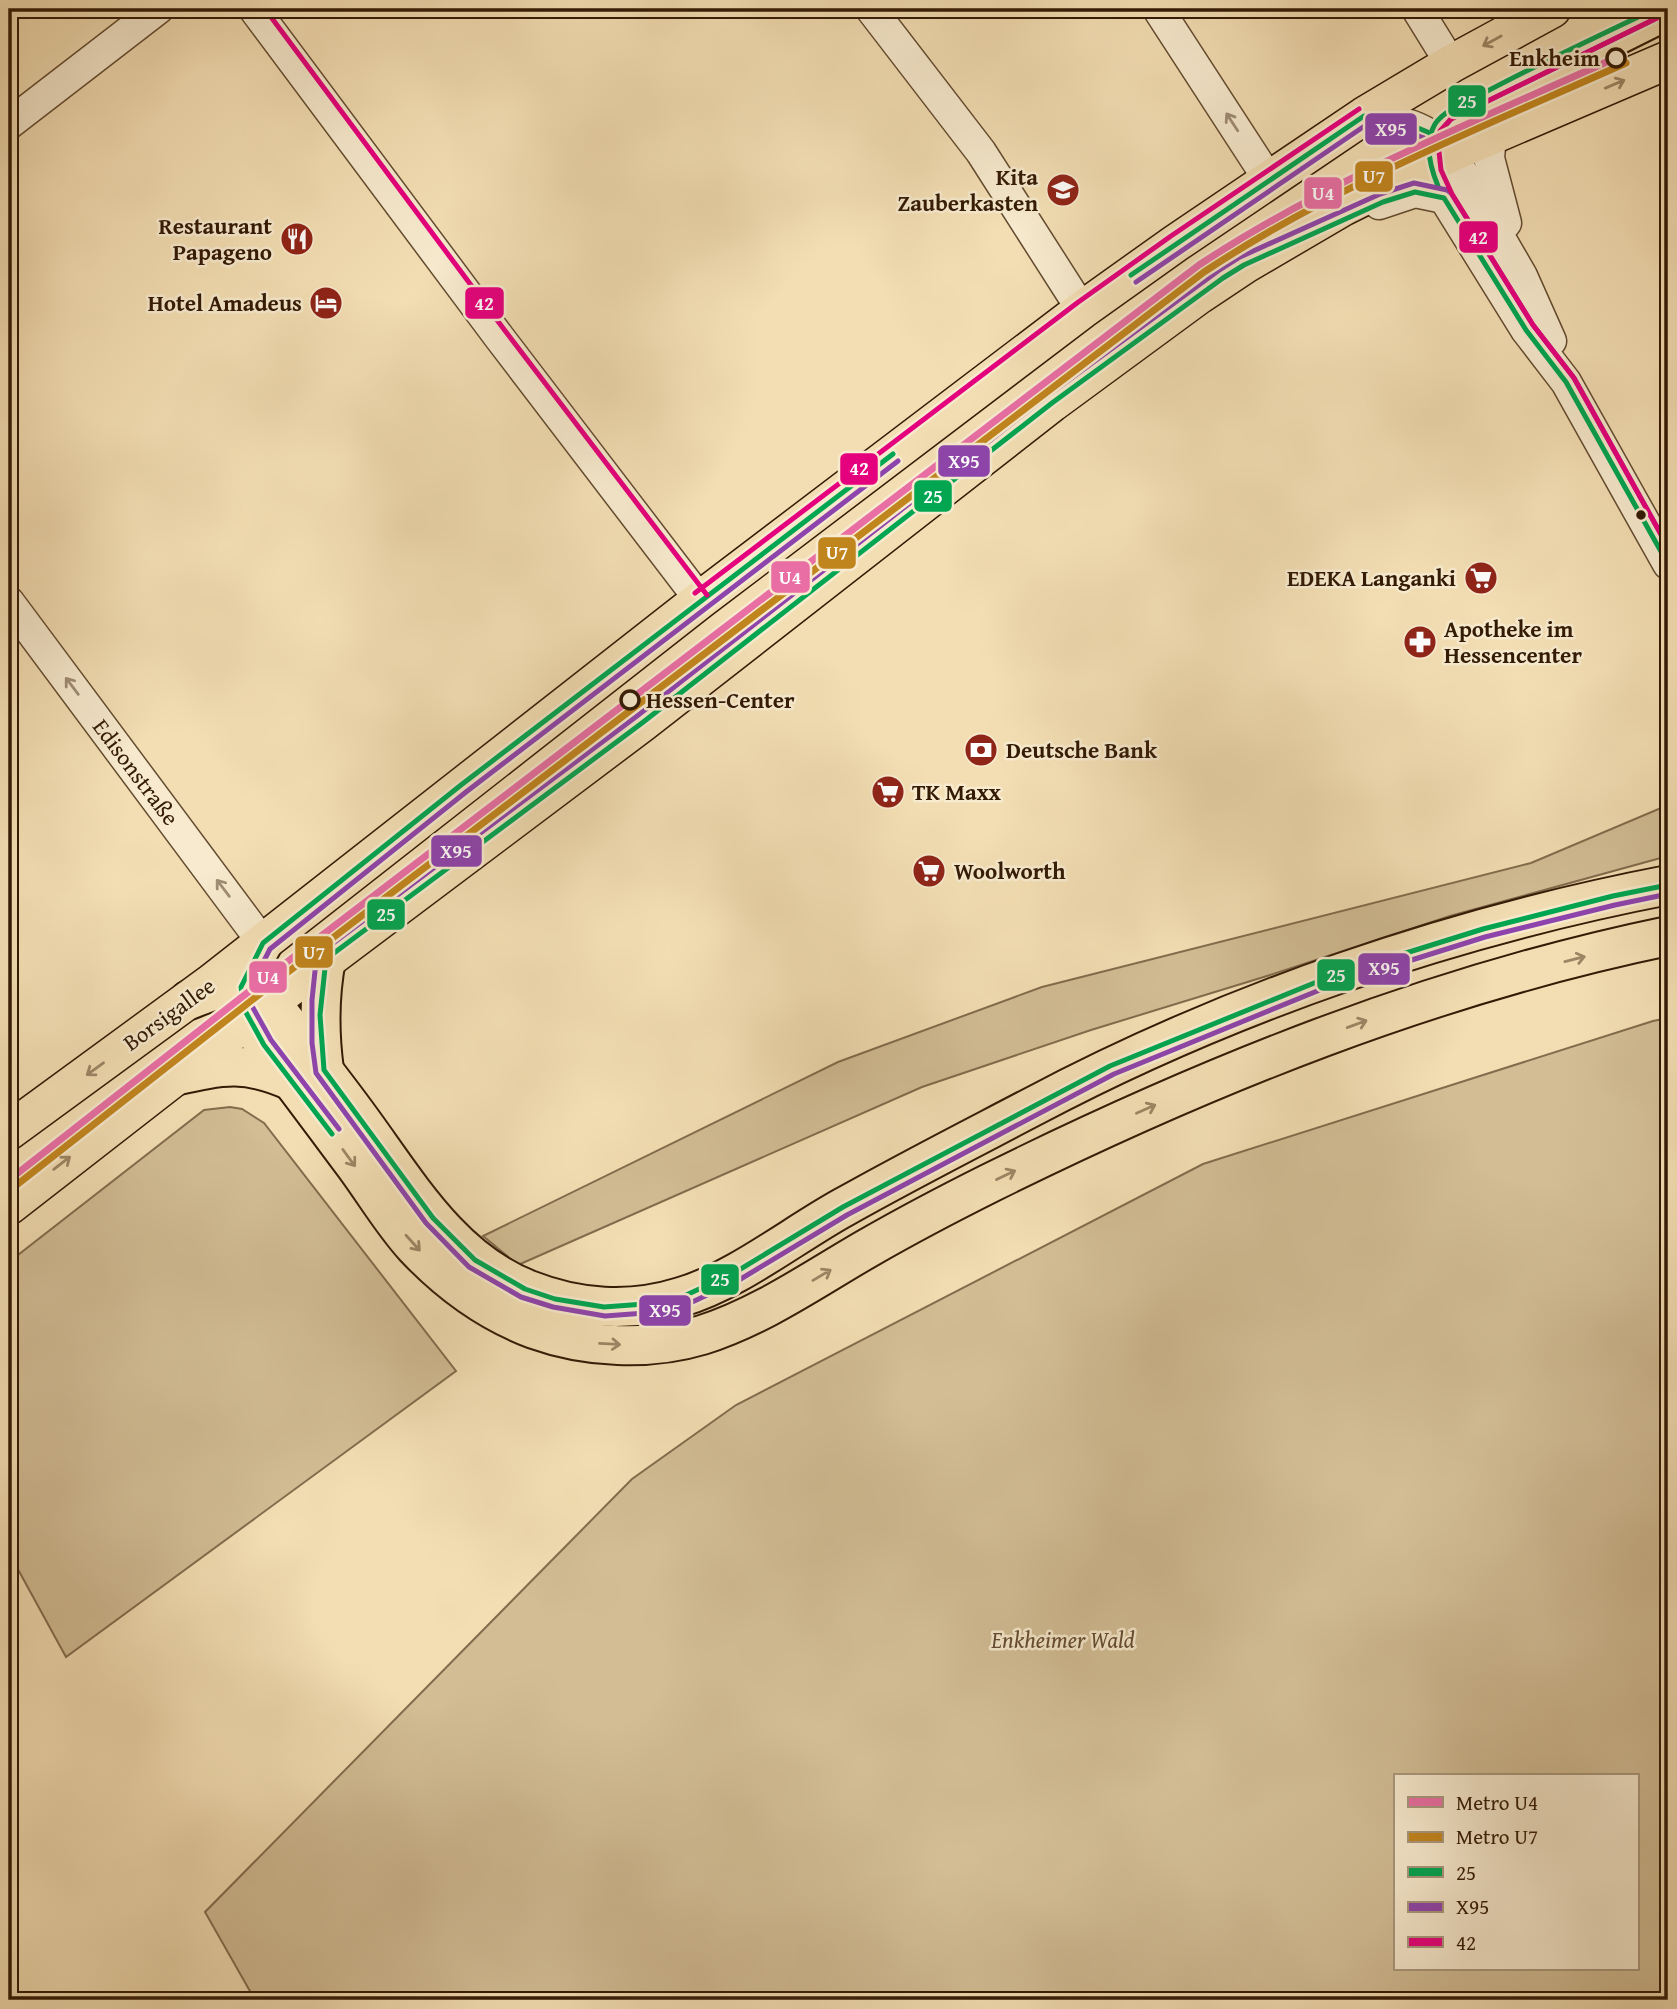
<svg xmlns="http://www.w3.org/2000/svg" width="1677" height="2009" viewBox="0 0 1677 2009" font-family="'Gentium Book Plus',serif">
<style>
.green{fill:#d2bd95;stroke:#826c4d;stroke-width:2;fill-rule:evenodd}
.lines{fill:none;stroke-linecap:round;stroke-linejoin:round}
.minor-casing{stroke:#634b30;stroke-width:33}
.major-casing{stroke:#331a05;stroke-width:40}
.highway-casing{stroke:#331a05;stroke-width:42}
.minor{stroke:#f7eace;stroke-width:30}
.major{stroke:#f3deb3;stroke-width:37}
.highway{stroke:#f3deb3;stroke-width:38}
.tram{stroke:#331a05;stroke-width:2}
.bus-1-casing{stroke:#f7eace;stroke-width:10}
.bus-2-casing{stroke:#f7eace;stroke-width:10}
.bus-3-casing{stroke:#f7eace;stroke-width:10}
.bus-1{stroke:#00a651;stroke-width:5}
.bus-2{stroke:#8e44ad;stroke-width:5}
.bus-3{stroke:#e5007d;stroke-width:5}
.metro-1-casing{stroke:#f7eace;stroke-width:12}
.metro-2-casing{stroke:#f7eace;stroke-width:12}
.metro-1{stroke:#e86ea4;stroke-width:7}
.metro-2{stroke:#c1851e;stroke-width:7}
.oneway{stroke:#9d8665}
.oneway2{stroke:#9f8c74}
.stop-dot{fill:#f7eace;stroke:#331a05;stroke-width:3.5}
.bus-dot{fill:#331a05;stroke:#f7eace;stroke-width:2.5}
.labels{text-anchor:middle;stroke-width:5;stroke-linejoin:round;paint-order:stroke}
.stop-label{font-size:23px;font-weight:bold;fill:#331a05;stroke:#f7eace;text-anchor:end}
.poi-label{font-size:23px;font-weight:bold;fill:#331a05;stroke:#f7eace;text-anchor:end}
.street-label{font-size:23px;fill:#331a05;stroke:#f7eace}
.park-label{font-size:23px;font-style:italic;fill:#634b30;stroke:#f7eace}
.line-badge{stroke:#f7eace;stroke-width:2.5}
.badge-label{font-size:19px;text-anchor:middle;font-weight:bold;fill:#fff}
</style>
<rect width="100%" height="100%" fill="#f3deb3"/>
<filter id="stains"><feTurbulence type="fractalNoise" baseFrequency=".00286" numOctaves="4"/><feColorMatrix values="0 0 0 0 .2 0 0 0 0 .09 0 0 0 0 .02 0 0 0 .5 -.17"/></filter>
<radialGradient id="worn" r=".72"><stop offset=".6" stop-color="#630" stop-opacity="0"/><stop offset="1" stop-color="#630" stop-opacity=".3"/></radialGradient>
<g class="green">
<polygon points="1668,805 1668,856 1450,916 1267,976 1091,1030 922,1087 518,1265 483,1236 838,1062 1042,987 1531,863"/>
<path d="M1668,1018V2000H255L205,1912L632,1479L736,1405L1203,1164L1653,1021ZM1395,1776H1637V1969H1395Z"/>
<polygon points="230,1107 242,1109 264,1123 456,1371 66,1657 9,1553 9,1262 204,1110"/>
</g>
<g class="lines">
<defs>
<g id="minor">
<polyline points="254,9 499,337 700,600"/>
<polyline points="871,9 981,152 1082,310"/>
<polyline points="1158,9 1269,180"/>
<polyline points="1417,9 1451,64"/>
<path d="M1364,116C1399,120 1428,126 1451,153L1522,276L1551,341"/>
<polyline points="9,124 158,9"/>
<polyline points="1491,136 1489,158 1506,223"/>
<polyline points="1379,204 1415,192 1444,198 1526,330 1566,382 1668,564"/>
<polyline points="9,602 263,943"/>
</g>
<g id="major">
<polyline points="9,1131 210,984 700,600 1082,310 1176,243 1364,116 1451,64 1552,9"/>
<polyline points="9,1206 271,1002 642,723 1052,403 1199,295 1244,265 1343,207 1451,153 1668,60"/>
</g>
<g id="highway">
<path d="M263,943C236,992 234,996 264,1045C296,1085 326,1127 357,1168C376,1194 393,1223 415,1247C448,1282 489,1312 534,1329C587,1348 649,1351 702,1335C762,1316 814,1279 868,1248C908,1225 948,1204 990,1183C1206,1076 1431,985 1668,936"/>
<path d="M189,1000C221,987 242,978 271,1002C300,1041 331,1079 360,1119C407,1183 451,1260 529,1290C577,1309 630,1313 681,1297C736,1281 793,1235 844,1207C906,1172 969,1140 1032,1107C1228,1003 1450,927 1668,885"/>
<path d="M324,1070C319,1033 319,996 326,959"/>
<path d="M174,1076C223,1065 247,1060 294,1082"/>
</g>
</defs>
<use href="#minor" class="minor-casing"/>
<use href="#major" class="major-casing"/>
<use href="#highway" class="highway-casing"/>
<use href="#minor" class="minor"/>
<use href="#major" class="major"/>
<use href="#highway" class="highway"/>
<g class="tram">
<polyline points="1582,15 1595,9"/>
<polyline points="1622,55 1668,32"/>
</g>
<defs>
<g id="bus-1">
<path d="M1438,186C1430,167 1424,143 1435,124C1444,110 1466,102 1480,95C1538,64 1596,37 1655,9"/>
<polyline points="1131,275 1364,116 1406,123 1430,133"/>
<polyline points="1668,564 1566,382 1526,330 1444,198 1415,192 1383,202 1244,265 1223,278 1052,403 642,723 326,959 320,1015 324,1070 433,1218 475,1260 525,1289 555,1299 604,1307 658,1303 684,1296 734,1273 843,1207 1110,1066 1329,977 1483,929 1613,896 1668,885"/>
<polyline points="332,1134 264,1045 244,1009 241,987 263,943 461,785 893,454"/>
</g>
<g id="bus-2">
<polyline points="1136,282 1366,125 1404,131 1433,141 1451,119 1659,17"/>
<polyline points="1668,547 1574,378 1533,325 1451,193 1447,190 1414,183 1380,194 1240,257 1218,271 1047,396 637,716 320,953 315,971 312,1000 312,1043 316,1073 426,1223 469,1267 521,1297 553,1307 605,1316 659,1312 688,1304 739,1280 847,1215 1114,1074 1332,985 1485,937 1615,905 1668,894"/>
<polyline points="339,1129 271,1040 252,1006 250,988 270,949 466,792 898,461"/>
</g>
<g id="bus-3">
<polyline points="265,9 506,332 707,595"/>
<polyline points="1659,17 1451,119 1440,131 1438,143 1441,170 1452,194 1533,325 1574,378 1668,547"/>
<polyline points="695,593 1077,303 1171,236 1359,109"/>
</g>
</defs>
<use href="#bus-1" class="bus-1-casing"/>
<use href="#bus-2" class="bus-2-casing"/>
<use href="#bus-3" class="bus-3-casing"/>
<use href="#bus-1" class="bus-1"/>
<use href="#bus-2" class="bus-2"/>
<use href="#bus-3" class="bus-3"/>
<defs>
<path id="metro-1" d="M9,1180L270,975L1199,265C1331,178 1479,120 1622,55"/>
<path id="metro-2" d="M14,1187L275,982L1204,272C1335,185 1483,127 1626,63"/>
</defs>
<use href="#metro-1" class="metro-1-casing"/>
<use href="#metro-2" class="metro-2-casing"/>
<use href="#metro-1" class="metro-1"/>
<use href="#metro-2" class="metro-2"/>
</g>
<defs><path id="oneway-shaft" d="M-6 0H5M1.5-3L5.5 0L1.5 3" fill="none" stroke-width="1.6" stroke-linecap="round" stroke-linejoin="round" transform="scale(1.75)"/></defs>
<g class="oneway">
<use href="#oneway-shaft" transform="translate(1492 41) rotate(151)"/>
<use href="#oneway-shaft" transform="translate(1615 84) rotate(-23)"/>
<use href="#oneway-shaft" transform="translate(1575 959) rotate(-14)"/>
<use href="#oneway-shaft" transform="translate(1357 1024) rotate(-20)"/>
<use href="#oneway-shaft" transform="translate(95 1069) rotate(144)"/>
<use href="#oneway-shaft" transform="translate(1146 1109) rotate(-24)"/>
<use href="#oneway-shaft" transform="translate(349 1158) rotate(54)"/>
<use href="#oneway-shaft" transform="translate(62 1163) rotate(-38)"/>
<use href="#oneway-shaft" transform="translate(1006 1175) rotate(-26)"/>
<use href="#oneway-shaft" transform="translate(413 1243) rotate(48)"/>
<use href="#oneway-shaft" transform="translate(822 1275) rotate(-31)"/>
<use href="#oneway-shaft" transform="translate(610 1344) rotate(3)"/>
</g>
<g class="oneway2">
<use href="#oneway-shaft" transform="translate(1232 122) rotate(-123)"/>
<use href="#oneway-shaft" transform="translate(72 686) rotate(-127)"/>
<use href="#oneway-shaft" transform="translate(223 888) rotate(-127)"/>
</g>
<defs>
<symbol id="school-disc" viewBox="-11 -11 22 22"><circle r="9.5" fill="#8f2418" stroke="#f7eace"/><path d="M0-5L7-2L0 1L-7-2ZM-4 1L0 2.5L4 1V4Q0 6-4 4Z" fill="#fff"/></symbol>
<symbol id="restaurant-disc" viewBox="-11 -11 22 22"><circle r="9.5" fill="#8f2418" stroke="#f7eace"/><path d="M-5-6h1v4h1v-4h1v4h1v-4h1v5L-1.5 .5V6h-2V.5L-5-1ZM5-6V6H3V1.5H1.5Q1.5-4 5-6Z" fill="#fff"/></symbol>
<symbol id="hotel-disc" viewBox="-11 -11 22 22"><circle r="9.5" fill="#8f2418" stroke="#f7eace"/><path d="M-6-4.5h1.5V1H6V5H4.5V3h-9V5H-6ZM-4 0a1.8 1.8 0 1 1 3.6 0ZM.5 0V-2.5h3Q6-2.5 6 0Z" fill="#fff"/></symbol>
<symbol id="supermarket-disc" viewBox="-11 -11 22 22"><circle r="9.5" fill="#8f2418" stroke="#f7eace"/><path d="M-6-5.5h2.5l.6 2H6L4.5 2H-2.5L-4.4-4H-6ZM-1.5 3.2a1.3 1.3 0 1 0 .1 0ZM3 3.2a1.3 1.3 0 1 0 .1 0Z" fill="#fff"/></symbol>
<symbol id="pharmacy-disc" viewBox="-11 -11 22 22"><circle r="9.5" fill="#8f2418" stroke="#f7eace"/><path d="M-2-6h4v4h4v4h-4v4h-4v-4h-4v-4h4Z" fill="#fff"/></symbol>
<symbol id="bank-disc" viewBox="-11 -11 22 22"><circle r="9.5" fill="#8f2418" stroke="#f7eace"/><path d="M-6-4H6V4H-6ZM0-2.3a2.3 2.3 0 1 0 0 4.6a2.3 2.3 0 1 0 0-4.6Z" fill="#fff"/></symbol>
</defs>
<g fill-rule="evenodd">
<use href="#school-disc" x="1044" y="171" width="38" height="38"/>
<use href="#restaurant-disc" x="278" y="220" width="38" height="38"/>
<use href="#hotel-disc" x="307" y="284" width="38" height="38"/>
<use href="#supermarket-disc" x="1462" y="559" width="38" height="38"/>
<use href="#pharmacy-disc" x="1401" y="623" width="38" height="38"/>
<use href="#bank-disc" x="962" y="731" width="38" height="38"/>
<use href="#supermarket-disc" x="869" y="773" width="38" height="38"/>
<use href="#supermarket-disc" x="910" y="852" width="38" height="38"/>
</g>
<g class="stop-dot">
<circle cx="1616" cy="58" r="9"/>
<circle cx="630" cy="700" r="9"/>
</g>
<circle class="bus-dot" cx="1641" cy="515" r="6"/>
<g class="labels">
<g class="stop-label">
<text x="1600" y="66">Enkheim</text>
<text x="646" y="708" text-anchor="start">Hessen-Center</text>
</g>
<g class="poi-label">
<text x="1038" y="185">Kita<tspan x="1038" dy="26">Zauberkasten</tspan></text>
<text x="272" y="234">Restaurant<tspan x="272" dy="26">Papageno</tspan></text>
<text x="302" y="311">Hotel Amadeus</text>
<text x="1456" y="586">EDEKA Langanki</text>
<text x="1444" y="637" text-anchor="start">Apotheke im<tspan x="1444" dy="26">Hessencenter</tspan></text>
<text x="1006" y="758" text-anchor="start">Deutsche Bank</text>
<text x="912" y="800" text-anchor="start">TK Maxx</text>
<text x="954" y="879" text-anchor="start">Woolworth</text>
</g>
<g class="street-label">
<text transform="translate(136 772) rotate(53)" y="8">Edisonstraße</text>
<text transform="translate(169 1014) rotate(-36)" y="8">Borsigallee</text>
</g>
<g class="park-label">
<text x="1063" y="1648">Enkheimer Wald</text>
</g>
</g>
<g class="line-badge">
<rect x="1447" y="84" width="40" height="34" rx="7" fill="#00a651"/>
<rect x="1364" y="112" width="54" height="34" rx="7" fill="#8e44ad"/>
<rect x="1354" y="160" width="40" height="33" rx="7" fill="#c1851e"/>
<rect x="1303" y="176" width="40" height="34" rx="7" fill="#e86ea4"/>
<rect x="1458" y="220" width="41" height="34" rx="7" fill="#e5007d"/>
<rect x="464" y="286" width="41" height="34" rx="7" fill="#e5007d"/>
<rect x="937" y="444" width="54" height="34" rx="7" fill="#8e44ad"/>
<rect x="839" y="452" width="40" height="34" rx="7" fill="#e5007d"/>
<rect x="913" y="479" width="40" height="34" rx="7" fill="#00a651"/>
<rect x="817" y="536" width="40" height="34" rx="7" fill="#c1851e"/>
<rect x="770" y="560" width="41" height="34" rx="7" fill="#e86ea4"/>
<rect x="430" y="834" width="53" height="34" rx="7" fill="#8e44ad"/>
<rect x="366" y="898" width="40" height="33" rx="7" fill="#00a651"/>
<rect x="294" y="935" width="40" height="34" rx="7" fill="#c1851e"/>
<rect x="1357" y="952" width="54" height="34" rx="7" fill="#8e44ad"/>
<rect x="1316" y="958" width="40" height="34" rx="7" fill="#00a651"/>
<rect x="248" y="960" width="40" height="34" rx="7" fill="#e86ea4"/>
<rect x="700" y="1263" width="40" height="33" rx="7" fill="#00a651"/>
<rect x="638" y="1294" width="54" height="33" rx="7" fill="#8e44ad"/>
</g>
<g class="badge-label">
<text x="1467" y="108">25</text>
<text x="1391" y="136">X95</text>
<text x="1374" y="183">U7</text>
<text x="1323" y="200">U4</text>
<text x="1478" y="244">42</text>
<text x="484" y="310">42</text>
<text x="964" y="468">X95</text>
<text x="859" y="475">42</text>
<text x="933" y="503">25</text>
<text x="837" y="559">U7</text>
<text x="790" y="584">U4</text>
<text x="456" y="858">X95</text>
<text x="386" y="921">25</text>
<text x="314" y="959">U7</text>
<text x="1384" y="975">X95</text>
<text x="1336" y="982">25</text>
<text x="268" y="984">U4</text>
<text x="720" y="1286">25</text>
<text x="665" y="1317">X95</text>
</g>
<rect width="1677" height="2009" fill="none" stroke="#f3deb3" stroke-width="35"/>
<rect x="10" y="10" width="1656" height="1988" fill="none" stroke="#331a05" stroke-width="3.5"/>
<rect x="18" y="18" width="1642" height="1974" fill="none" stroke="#331a05" stroke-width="2"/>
<rect x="1394" y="1774" width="245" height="196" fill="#f7eace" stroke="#a9977e" stroke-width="2"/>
<rect x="1408" y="1797" width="35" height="10" fill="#e86ea4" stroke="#a9977e" stroke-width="2"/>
<text x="1456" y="1810" font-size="21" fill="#331a05">Metro U4</text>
<rect x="1408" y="1832" width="35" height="10" fill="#c1851e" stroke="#a9977e" stroke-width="2"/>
<text x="1456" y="1844" font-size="21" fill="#331a05">Metro U7</text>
<rect x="1408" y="1867" width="35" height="10" fill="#00a651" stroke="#a9977e" stroke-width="2"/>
<text x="1456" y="1880" font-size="21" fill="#331a05">25</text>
<rect x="1408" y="1902" width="35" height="10" fill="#8e44ad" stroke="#a9977e" stroke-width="2"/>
<text x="1456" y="1914" font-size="21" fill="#331a05">X95</text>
<rect x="1408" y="1937" width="35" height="10" fill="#e5007d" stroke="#a9977e" stroke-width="2"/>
<text x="1456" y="1950" font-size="21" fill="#331a05">42</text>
<rect width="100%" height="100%" filter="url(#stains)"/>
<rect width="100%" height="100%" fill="url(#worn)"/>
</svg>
